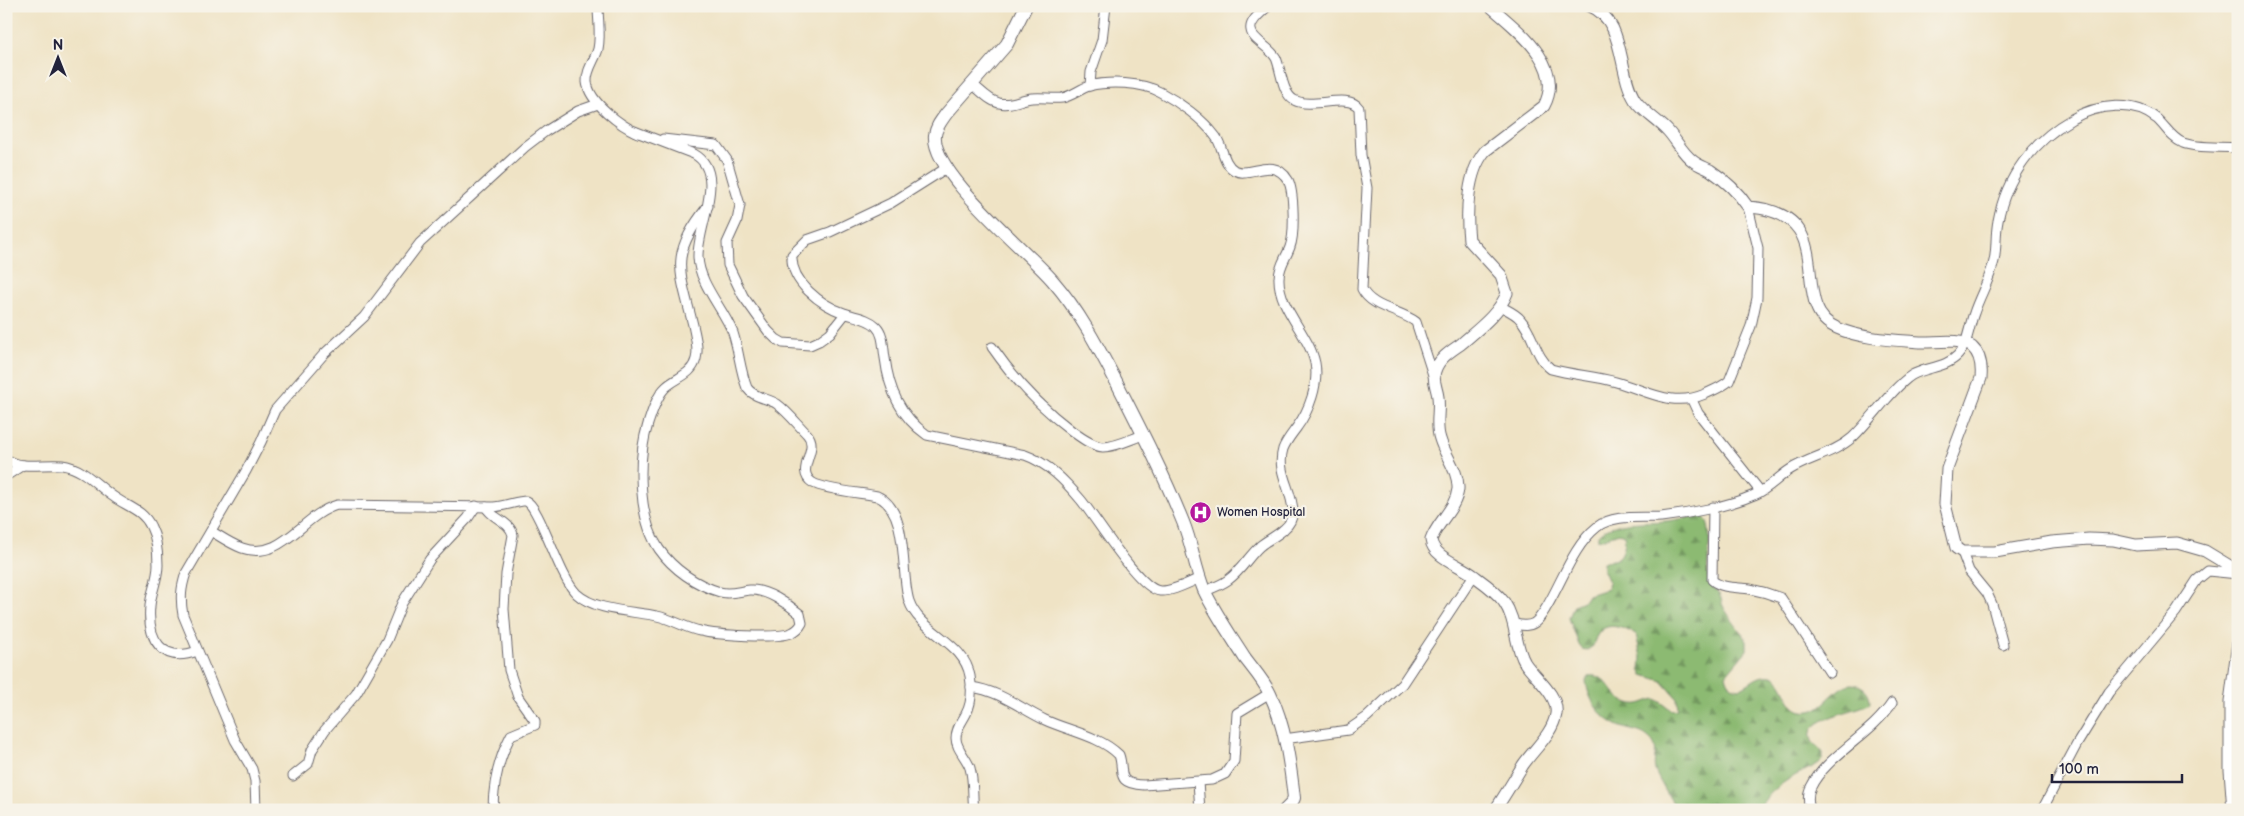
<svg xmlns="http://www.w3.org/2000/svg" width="2244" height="816" viewBox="0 0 2244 816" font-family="'Balsamiq Sans',sans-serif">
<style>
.forest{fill:url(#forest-firs);stroke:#576e56}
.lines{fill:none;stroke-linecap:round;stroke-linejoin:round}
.minor-casing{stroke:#6a666b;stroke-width:11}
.major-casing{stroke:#6a666b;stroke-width:13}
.highway-casing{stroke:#6a666b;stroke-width:14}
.minor{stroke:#fff;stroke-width:9}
.major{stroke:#fff;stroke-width:11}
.highway{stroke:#fff;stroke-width:12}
.labels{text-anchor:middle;stroke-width:4.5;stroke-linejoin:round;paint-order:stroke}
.poi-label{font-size:12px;fill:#22223b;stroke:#f7f3e8;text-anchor:start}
</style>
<defs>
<pattern id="forest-firs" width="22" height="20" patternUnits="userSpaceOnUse" patternTransform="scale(1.25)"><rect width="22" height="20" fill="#8cba72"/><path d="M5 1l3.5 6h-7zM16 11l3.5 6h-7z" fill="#72975f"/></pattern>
</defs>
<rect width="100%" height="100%" fill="#f7f3e8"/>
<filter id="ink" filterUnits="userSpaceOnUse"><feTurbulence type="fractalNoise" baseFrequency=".02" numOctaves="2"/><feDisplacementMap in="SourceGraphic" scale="10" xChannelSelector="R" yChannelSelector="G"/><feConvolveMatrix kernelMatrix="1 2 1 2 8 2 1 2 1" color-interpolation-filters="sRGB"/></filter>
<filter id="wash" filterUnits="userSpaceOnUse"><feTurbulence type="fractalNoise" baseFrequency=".0096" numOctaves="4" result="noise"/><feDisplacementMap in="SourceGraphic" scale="20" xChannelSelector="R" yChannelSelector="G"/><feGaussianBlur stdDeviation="1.12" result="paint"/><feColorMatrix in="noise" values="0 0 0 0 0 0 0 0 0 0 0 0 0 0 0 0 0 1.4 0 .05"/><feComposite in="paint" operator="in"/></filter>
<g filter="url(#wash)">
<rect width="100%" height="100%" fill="#efe3c5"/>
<path class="forest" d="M1703,516C1715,529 1706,557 1708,573C1709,583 1713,587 1719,594C1722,598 1721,604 1724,608C1731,620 1739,629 1747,640V650L1726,675C1728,685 1731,687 1741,688C1749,684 1756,677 1764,676C1790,671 1782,716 1810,711C1828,708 1841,674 1862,687C1868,691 1870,696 1870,703C1858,712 1801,717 1812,741C1814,745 1820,748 1823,753C1823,757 1823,760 1819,763C1814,767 1807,769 1802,772C1785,780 1767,793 1758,810H1720L1721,806C1705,798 1691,814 1676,807C1672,803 1656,775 1655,770C1652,758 1661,748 1649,738C1642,731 1633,731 1624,728C1603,721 1588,702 1586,680L1589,676C1609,673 1610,698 1629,703C1640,707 1646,700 1656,699L1672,710L1678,709L1677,698L1662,681L1643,675L1640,670L1641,657L1636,634C1617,625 1600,619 1593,646L1587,650L1582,649L1579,645L1569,618L1574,605L1585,600L1588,595L1607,589L1609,582L1603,569V563C1608,560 1614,561 1618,558C1624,554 1626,542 1624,535L1619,533L1598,540V535C1614,519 1646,523 1667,521C1679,520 1691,516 1703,516Z"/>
</g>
<g filter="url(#ink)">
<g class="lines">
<defs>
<g id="minor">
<path d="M598,6C598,20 601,35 598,49C595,60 586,70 587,82C589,102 621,126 638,133"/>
<path d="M1268,6C1262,12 1249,21 1251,30C1252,40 1270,47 1276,58C1281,69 1282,93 1294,100C1312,110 1348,92 1359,108L1361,155L1367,188L1362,289C1371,308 1400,310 1416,322L1434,378"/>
<path d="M972,84C980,90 989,101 999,103C1010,106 1021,99 1032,98C1042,97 1052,99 1062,98C1072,96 1080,89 1089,86C1109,81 1141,82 1160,92C1179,102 1203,119 1216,137C1223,147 1223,163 1234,170C1249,179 1273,155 1288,180C1294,191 1295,234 1290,247C1286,258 1279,266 1279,278C1278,308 1309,334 1315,363C1319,384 1309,411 1297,427C1292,434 1286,441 1283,449C1276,472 1292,489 1293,511C1293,518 1289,525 1284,529C1277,536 1267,540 1260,546C1248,557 1241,571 1228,580C1221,585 1213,588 1205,591"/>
<polyline points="1090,86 1091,72 1102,40 1106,6"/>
<path d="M634,131L694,154C728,173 697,226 698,257C699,284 723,308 733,333C739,351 740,370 747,388C754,398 768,398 777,404C788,412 798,425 807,434C821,449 793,470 813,483C826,490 862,493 877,496C910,510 900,573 909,601C920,633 964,641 970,676C972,688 972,703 966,714C962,722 956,728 956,738C956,749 967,758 970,768C974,782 972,796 974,810"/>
<polyline points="663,139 716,145 727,160 740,205 737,221 727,243 728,265 743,296 768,331 776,339 783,343 810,345 819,341 830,333 845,314"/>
<path d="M948,167L891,203L830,232L807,240L792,255C790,282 821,305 844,313C855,317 868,318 876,326C884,334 883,347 885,358C889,390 900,416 927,435L1025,455C1048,463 1065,481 1081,500C1096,518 1139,589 1160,591C1172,592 1188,583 1200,578"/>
<path d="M1500,306C1507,310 1515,313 1520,319C1534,334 1535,357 1551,369C1573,375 1595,376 1616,382C1648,391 1672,408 1705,394C1714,390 1722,387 1729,381L1751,326L1757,298L1758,248L1748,207"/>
<path d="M992,347C1015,380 1040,407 1072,431C1080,437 1092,446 1103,447C1116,447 1131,439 1143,435"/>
<polyline points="1692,400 1698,413 1760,491"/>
<path d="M6,459C22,470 44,463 62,465C84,468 96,485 114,497C128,507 143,510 151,527C157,539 158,553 158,565C158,579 151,592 150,606C147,639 162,664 197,651"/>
<polyline points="6,476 23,465"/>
<path d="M486,507C492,519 510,521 513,535L506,574L504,609L509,670L518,697L535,721V725L511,735C499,758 493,784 493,810"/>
<path d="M1713,507L1712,580C1722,589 1738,587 1750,589C1761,591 1771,594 1781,598L1830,673"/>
<path d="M211,531C221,537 231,544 242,548C282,562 302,515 337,505L493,507C501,507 522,500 526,501C540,506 559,578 577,594C595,611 634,611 657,616C672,619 685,628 700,631C716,635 777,639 791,633C796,631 800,627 802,623L800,614C788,604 766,589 750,590C739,591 730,595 720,592C696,585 673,569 659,549C638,518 637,459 648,424C652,412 657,395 666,387C677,377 692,375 696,359C699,348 695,336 693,325C679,268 669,256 708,206"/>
<polyline points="1962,552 1969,571 1987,593 1992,604 2003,645"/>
<path d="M1514,624C1521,625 1528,627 1534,623C1539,620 1543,613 1546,608C1562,582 1573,546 1597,527C1613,514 1641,518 1661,517C1688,514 1729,506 1754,495C1767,490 1778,477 1791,469C1811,457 1835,453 1853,437C1872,419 1892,388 1912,375C1926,367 1946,368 1958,355C1968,344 1969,326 1974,313C1980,295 1990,279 1994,261C1997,248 1995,235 1998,221C2006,177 2033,141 2072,119C2097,104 2134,100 2157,119C2166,127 2171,138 2183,143C2199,149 2221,146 2238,148"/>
<path d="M971,687C1000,691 1020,708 1045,720C1069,731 1100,736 1119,755C1125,771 1114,784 1144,785L1212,780L1225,774L1234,761L1237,713L1270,693"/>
<polyline points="1284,739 1348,730 1367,717 1402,684 1474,575"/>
<polyline points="293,776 308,764 312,750 325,730 356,694 387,640 402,603 430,559 468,518 476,506"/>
<polyline points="1198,782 1200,810"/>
<path d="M256,810L255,781L252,769L235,740L183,615C180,599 181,588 186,573L246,471L261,442L275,410L324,354L364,317L420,243L525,147L546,131L578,111L598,104"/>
<path d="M1810,810C1808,802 1807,794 1811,787C1825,757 1872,734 1892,703"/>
<polyline points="2042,810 2077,744 2109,692 2176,612 2197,580 2208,571 2238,574"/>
</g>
<g id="major">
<path d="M1490,6C1516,29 1566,65 1544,106L1485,151C1467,173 1466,212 1469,240L1501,275L1507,293C1499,314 1478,329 1461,344C1451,351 1439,358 1435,371C1432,380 1437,388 1438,397C1440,412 1435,425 1440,439C1445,456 1459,471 1458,489C1456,509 1437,522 1431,540C1433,557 1460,565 1473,575C1484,583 1496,591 1504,602C1517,621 1514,645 1525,663C1534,677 1559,695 1556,714C1553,733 1534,749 1523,765C1514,780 1505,795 1495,810"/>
<path d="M1590,6C1626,21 1617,71 1635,100C1644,113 1658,120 1668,131C1677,141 1682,153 1693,161C1698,165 1704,167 1710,170C1725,180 1738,192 1748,207C1845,213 1784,306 1837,328C1861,339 1893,340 1920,342C1934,343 1960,337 1972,347C1981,355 1982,367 1981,378L1947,469L1945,504L1956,548L1962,552H1995L2052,542L2089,539L2113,540L2136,545L2177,543L2205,551L2238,571"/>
<polyline points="2233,810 2230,770 2230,702 2238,642"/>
</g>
<path id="highway" d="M1026,6L1007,44L946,114C941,121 936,127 935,135C931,174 1028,251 1053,281C1080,312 1099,349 1118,385C1141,430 1164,475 1183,522C1192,544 1195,568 1204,590C1215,613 1231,636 1245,658C1254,670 1264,681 1270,694C1285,725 1290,763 1294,798L1291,804L1285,810"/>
</defs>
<use href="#minor" class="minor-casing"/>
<use href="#major" class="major-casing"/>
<use href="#highway" class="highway-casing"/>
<use href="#minor" class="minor"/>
<use href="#major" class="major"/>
<use href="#highway" class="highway"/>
</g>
</g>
<defs>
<symbol id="hospital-disc" viewBox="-11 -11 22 22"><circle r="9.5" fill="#b5179e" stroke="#f7f3e8"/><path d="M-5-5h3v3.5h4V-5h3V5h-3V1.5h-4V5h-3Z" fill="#fff"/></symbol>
</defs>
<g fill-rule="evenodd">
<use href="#hospital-disc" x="1188" y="500" width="25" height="25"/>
</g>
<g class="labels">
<g class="poi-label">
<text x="1217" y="516">Women Hospital</text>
</g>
</g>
<rect width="2244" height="816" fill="none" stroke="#f7f3e8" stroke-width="25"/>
<g transform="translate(58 58)" stroke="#f7f3e8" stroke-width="4" paint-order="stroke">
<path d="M0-4L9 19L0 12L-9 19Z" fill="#22223b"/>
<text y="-8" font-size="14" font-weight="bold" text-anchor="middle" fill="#22223b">N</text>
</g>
<path d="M2052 774v8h130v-8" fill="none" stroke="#22223b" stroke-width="2.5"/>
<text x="2059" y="774" font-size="15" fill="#22223b" stroke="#f7f3e8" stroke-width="4" paint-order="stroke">100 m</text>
</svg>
